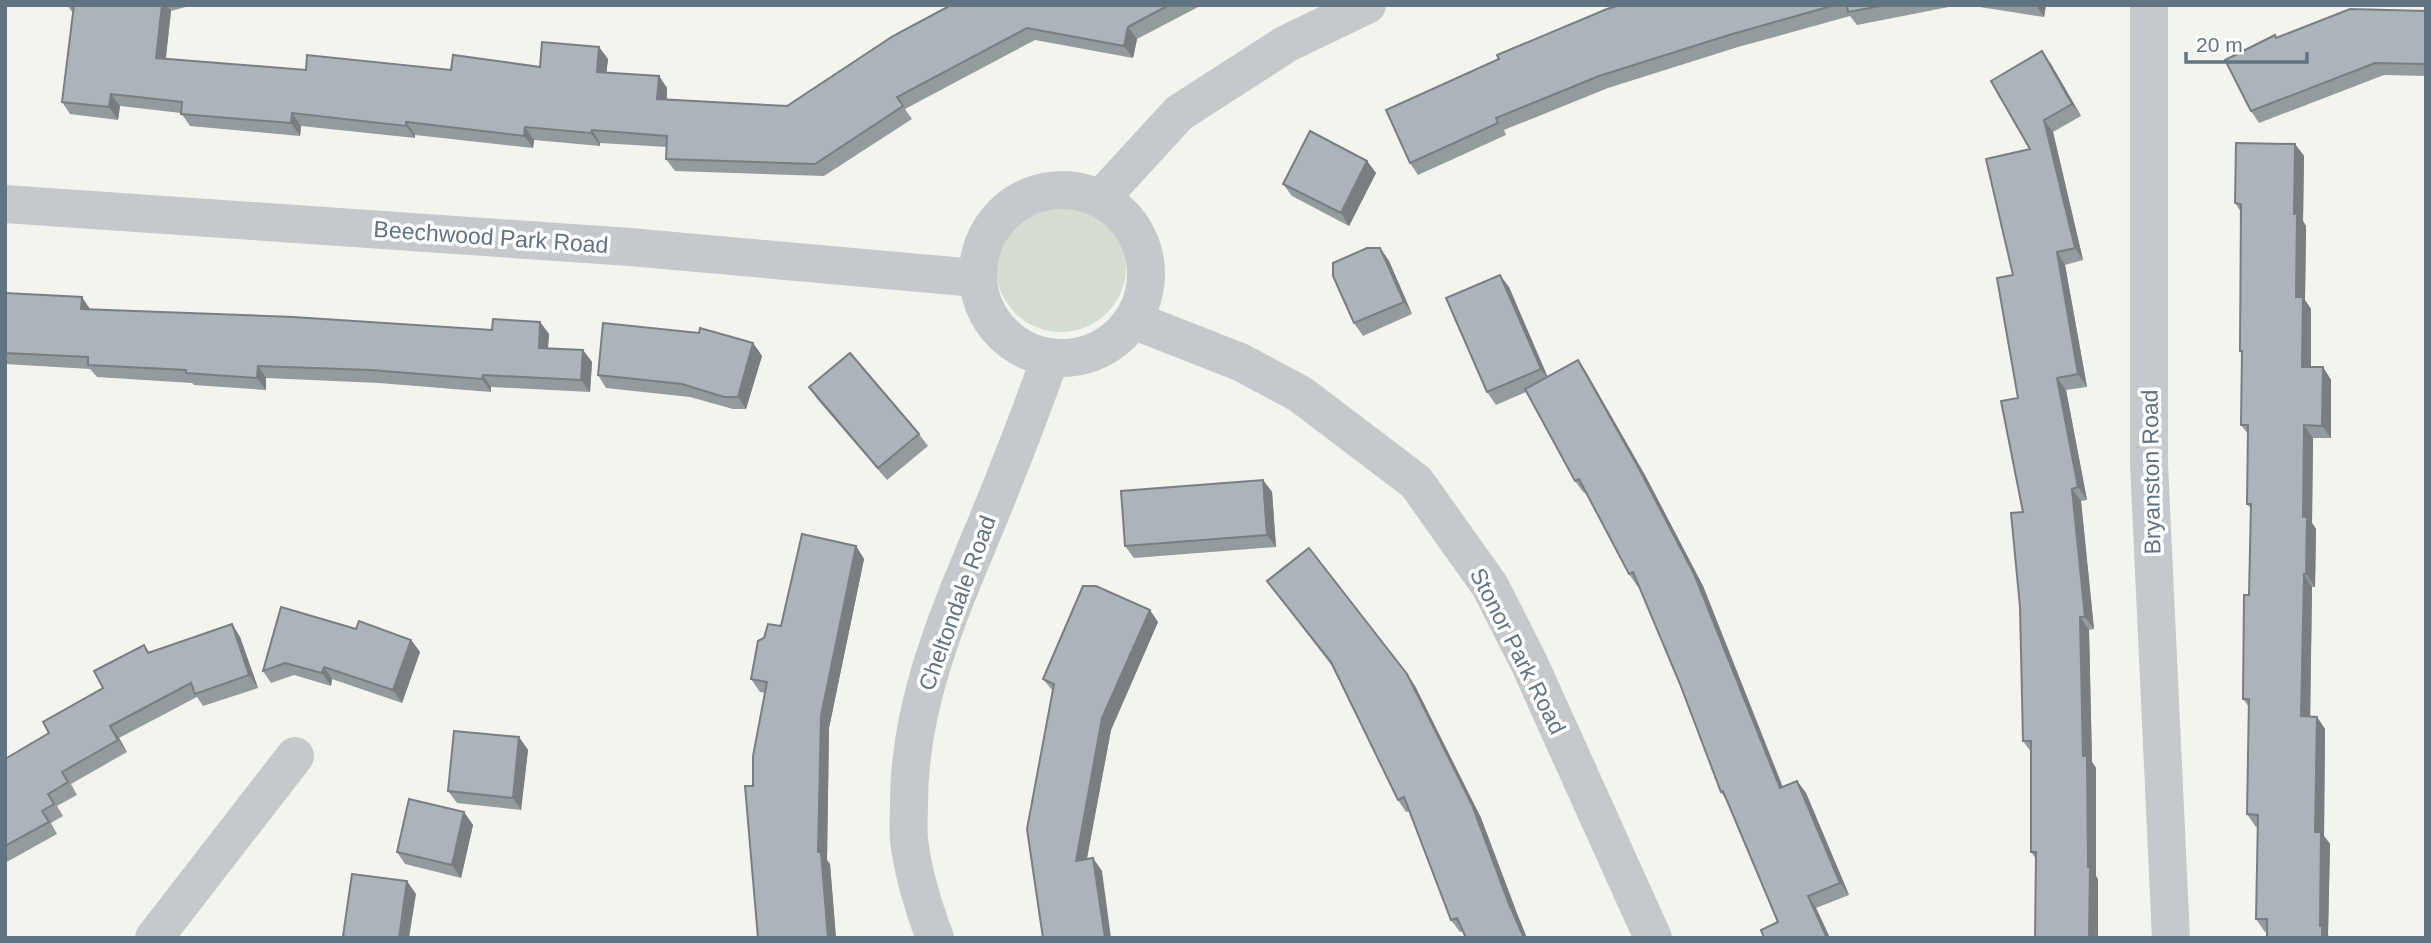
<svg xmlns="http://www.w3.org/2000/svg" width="2431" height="943" viewBox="0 0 2431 943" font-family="Helvetica,sans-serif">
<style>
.green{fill:#d5dcd0}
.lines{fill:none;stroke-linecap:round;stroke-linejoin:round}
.minor{stroke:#c6c9cc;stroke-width:38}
.wall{fill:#939b9f}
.shaded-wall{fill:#787e82}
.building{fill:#abb4b9;stroke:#787e82;stroke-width:2}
.labels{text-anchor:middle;stroke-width:7;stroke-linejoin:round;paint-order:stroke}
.street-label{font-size:23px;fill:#607484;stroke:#fff}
</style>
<rect width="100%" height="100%" fill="#f4f4ef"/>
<circle class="green" cx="1061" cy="267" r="65"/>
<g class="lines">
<g class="minor">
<polyline points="2149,5 2149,464 2171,938"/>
<circle cx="1062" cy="274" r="84"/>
<polyline points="1101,198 1179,113 1286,44 1367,5"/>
<polyline points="5,204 630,247 976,278"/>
<polyline points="1133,320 1240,362 1300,394 1416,482 1490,586 1530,665 1653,938"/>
<polyline points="154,938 295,756"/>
<path d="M935,938C923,906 913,874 909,840C908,828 909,815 909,803C909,703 949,613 987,522C1009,468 1031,413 1050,358"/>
</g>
</g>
<g class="wall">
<polygon points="67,5 193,5 171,11 166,59 306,70 451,70 540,67 599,47 608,59 606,73 659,76 667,88 667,99 787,106 951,5 1202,5 1137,39 1133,58 1035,40 905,109 912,119 824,176 675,171 666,159 667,147 600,143 600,146 534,140 533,148 415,135 415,138 301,126 300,136 190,126 181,113 120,106 118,120 70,114 62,102 73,13"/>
<polygon points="1620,5 1959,5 1857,25 1850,16 1738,47 1608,88 1504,130 1506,135 1418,175 1410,163"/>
<polygon points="1967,5 2046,5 2044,17"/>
<polygon points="2426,11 2426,76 2384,75 2259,123 2251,111 2276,37"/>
<polygon points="2051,64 2081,116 2053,132 2083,260 2065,265 2087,387 2066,390 2087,500 2081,501 2094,629 2089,630 2092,762 2096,768 2096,876 2098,879 2036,859 2031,852 2031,752 2023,741 2023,512 2013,275 2030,149"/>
<polygon points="2295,144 2304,156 2303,221 2306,226 2305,300 2311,309 2311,367 2323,367 2331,380 2331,438 2313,438 2312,523 2316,529 2315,587 2312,587 2310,716 2317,717 2325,729 2324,836 2330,844 2328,935 2265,932 2256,919 2258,827 2256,827 2247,814 2249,707 2243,699 2249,595 2251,509 2247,504 2248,434 2241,425 2242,354 2240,351 2241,212 2235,203"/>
<polygon points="1367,161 1376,173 1349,226 1292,196 1283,184"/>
<polygon points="1380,248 1389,261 1412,314 1363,336 1354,323"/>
<polygon points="1509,287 1547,377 1578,360 1586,372 1646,477 1703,586 1783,787 1797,781 1806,793 1849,895 1816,908 1830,938 1764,938 1778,922 1728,803 1721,792 1680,684 1639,586 1638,587 1629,574 1586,492 1584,493 1575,481 1526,392 1496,405 1487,392"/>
<polygon points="5,293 90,310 492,330 540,322 549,334 548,348 583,350 592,362 590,392 491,387 491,392 379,383 266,378 266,390 194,385 192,383 97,377 90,369 5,364"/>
<polygon points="753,343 762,356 746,409 733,409 690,397 606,388 598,375"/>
<polygon points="809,387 919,434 928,446 887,480 818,400"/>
<polygon points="1263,480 1272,492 1276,547 1134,558 1125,546"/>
<polygon points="856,546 864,559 829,728 827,860 830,864 836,938 758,938 753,786 765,693 760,692 751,679 764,638 781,626"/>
<polygon points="1267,581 1407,674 1415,686 1481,818 1518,916 1527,938 1466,938 1463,931 1460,932 1451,920 1410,811 1406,812 1398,800 1332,666"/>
<polygon points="1158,622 1111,730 1087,859 1102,871 1043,938 1053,691 1043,679"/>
<polygon points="232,624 240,637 258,688 203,706 197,697 119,738 127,752 71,784 77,795 57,806 63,816 51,823 57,834 5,863 5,759 49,733 103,688 144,645 149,652"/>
<polygon points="356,629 411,640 420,652 402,703 332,679 331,686 294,675 271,683 263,671"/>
<polygon points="519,737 528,750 521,810 457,803 448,791"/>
<polygon points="464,812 473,825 461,878 405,864 397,852"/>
</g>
<g class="shaded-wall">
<polygon points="162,5 167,5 171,11 164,70 156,58"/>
<polygon points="2036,5 2046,5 2044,17"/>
<polygon points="1128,27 1137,39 1133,58 1124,46"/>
<polygon points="599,47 608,59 605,85 597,72"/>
<polygon points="2042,51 2051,64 2081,116 2072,104"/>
<polygon points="659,76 667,88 666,111 657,99"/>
<polygon points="111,94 120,106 118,120 109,107"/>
<polygon points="292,113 301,126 300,136 291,123"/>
<polygon points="2044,120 2053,132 2083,260 2075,248"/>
<polygon points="406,122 415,135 415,138 406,126"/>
<polygon points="525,127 534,140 533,148 524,136"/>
<polygon points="592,130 600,143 600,146 591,133"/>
<polygon points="2295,144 2304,156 2303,221 2306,226 2305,300 2311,309 2311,379 2302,367 2296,297 2294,214"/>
<polygon points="1367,161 1376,173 1349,226 1341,213"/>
<polygon points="1380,248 1389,261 1412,314 1404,302"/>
<polygon points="2057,252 2065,265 2087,387 2078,374"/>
<polygon points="1500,275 1509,287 1550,382 1541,369"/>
<polygon points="82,297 90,309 81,309"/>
<polygon points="540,322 549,334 547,360 539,348"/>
<polygon points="753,343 762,356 746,409 738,397"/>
<polygon points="583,350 592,362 590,392 581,380"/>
<polygon points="1578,360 1586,372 1646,477 1703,586 1788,801 1780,788"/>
<polygon points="258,366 266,378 266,390 257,378"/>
<polygon points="2323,367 2331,380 2331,438 2322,426"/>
<polygon points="483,375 491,387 491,392 482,379"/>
<polygon points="2057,378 2066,390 2087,500 2078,487"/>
<polygon points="2304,425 2313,438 2312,523 2316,529 2315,587 2306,574 2303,517"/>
<polygon points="1263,480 1272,492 1276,547 1267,535"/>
<polygon points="2072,489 2081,501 2094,629 2085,617"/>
<polygon points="856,546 864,559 829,728 827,860 830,864 836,938 828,938 818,852 821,716"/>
<polygon points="2304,574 2312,587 2310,729 2301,716"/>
<polygon points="1150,610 1158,622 1111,730 1084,873 1076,861 1102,718"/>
<polygon points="2080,617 2089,630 2092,762 2096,768 2096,876 2098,879 2098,938 2089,938"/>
<polygon points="232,624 240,637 258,688 249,675"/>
<polygon points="411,640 420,652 402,703 393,690"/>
<polygon points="324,667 332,679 331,686 322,673"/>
<polygon points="1407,674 1415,686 1481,818 1518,916 1527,938 1524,938"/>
<polygon points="2317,717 2325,729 2324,836 2330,844 2328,935 2330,938 2322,938 2320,926 2315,832"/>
<polygon points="110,726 119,738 127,752 118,740"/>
<polygon points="519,737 528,750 521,810 513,798"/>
<polygon points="1797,781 1806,793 1849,895 1840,883"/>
<polygon points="464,812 473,825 461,878 452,865"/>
<polygon points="1093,858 1102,871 1111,938 1105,938"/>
<polygon points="407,881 416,894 409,938 399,938"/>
<polygon points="1808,896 1816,908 1830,938 1827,938"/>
</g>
<g class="building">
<polygon points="74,5 162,5 156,58 306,70 307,55 451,70 453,55 540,67 542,42 599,47 597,72 659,76 657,99 787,106 893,36 951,5 1169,5 1128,27 1124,46 1027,28 897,97 903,106 815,164 666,159 667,136 592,130 591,133 525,127 524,136 406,122 406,126 292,113 291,123 181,114 182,102 111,94 109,107 62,102"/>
<polygon points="1620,5 1835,5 1729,35 1599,76 1496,118 1498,123 1410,163 1386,110 1499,59 1497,55 1607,9"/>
<polygon points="1847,5 1886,5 1848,12"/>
<polygon points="2350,9 2426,11 2426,64 2375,63 2251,111 2225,60 2275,35 2276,38"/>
<polygon points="2042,51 2072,104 2044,120 2075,248 2057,252 2078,374 2057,378 2078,487 2072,489 2085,617 2080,617 2083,756 2087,756 2088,867 2090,867 2089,938 2035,938 2036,852 2031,852 2031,741 2023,741 2020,607 2011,513 2023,512 2001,401 2018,398 1997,278 2013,275 1986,159 2030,149 1991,81"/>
<polygon points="1310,131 1367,161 1341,213 1283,184"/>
<polygon points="2236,143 2295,144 2294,214 2297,214 2296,297 2303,297 2302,367 2323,367 2322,426 2304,425 2303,517 2307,517 2306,574 2304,574 2301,716 2317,717 2315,832 2321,832 2320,926 2322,926 2322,938 2267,938 2267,919 2256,919 2258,815 2247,814 2249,699 2243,699 2244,595 2249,595 2251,504 2247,504 2248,425 2241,425 2242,351 2240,351 2241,204 2235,203"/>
<polygon points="1367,248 1380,248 1404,302 1354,323 1333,276 1333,263"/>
<polygon points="1500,275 1541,369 1487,392 1446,298"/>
<polygon points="5,293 82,297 81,309 293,317 492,330 493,319 540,322 539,348 583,350 581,380 483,375 482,379 371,370 258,366 257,378 186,373 186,370 88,365 88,357 5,353"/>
<polygon points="603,323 699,333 700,328 753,343 738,397 724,397 682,384 598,375"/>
<polygon points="850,353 919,434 878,468 809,387"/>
<polygon points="1578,360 1637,465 1694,574 1780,788 1797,781 1840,883 1808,896 1827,938 1764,938 1761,930 1778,922 1723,791 1721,792 1680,684 1633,572 1629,574 1579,479 1575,481 1525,389"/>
<polygon points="1263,480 1267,535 1125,546 1121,491"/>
<polygon points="802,534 856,546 821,716 818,852 821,852 828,938 758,938 745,786 753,786 753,756 767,682 751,679 758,641 764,638 768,624 781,626"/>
<polygon points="1309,548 1407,674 1472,805 1509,904 1524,938 1466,938 1457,918 1451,920 1404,797 1398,800 1331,662 1267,581"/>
<polygon points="1083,586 1096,586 1150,610 1102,718 1076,861 1093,858 1105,938 1043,938 1027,829 1054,684 1043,679"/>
<polygon points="281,607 356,629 359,621 411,640 393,690 324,667 322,673 285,663 263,671"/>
<polygon points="232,624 249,675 195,694 191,683 110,726 118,740 62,772 68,782 48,794 54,804 42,811 49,822 5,846 5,759 49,733 43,722 103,688 94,671 144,645 148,653"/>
<polygon points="454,731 519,737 513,798 448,791"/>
<polygon points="409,799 464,812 452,865 397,852"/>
<polygon points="352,874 407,881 399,938 346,938 346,937 343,936"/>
</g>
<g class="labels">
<g class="street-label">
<text transform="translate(491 237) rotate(4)" y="8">Beechwood Park Road</text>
<text transform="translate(2151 472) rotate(-91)" y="8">Bryanston Road</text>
<text transform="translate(957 603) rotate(-70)" y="8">Cheltondale Road</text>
<text transform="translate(1518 651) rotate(63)" y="8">Stonor Park Road</text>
</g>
</g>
<rect width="2431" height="943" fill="none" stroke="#607484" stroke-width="14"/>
<path d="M2186 52v10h121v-10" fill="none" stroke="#607484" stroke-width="3.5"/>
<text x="2196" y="52" font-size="21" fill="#607484" stroke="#ffffff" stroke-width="5" paint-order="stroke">20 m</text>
</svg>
